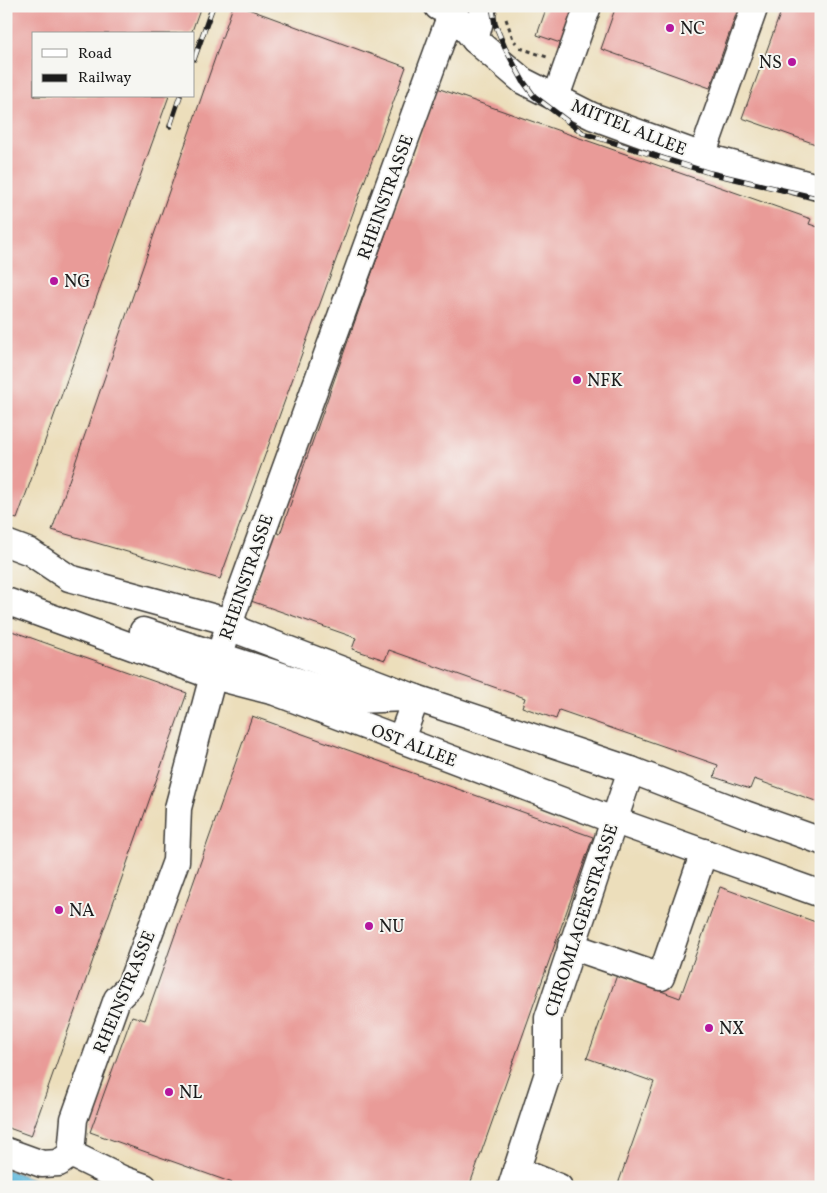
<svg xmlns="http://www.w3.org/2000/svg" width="827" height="1193" viewBox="0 0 827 1193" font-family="Vollkorn,serif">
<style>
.water{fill:#5fb8dc;stroke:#3e6a7c}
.building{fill:#e99b98}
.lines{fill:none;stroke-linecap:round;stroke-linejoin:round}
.minor-casing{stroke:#3b3934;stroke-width:29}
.path{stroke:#3b3934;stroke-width:3;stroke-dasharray:4 4;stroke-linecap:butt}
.minor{stroke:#fff;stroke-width:26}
.rail-casing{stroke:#1c1c1c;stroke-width:5.5}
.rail{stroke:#f6f6f2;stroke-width:4;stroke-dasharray:11;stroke-linecap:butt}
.poi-dot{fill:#b5179e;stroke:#f6f6f2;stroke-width:2}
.labels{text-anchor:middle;stroke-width:4;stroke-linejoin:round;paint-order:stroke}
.poi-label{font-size:18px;fill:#1c1c1c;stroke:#f6f6f2;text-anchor:start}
.street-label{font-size:18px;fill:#1c1c1c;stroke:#f6f6f2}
</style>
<rect width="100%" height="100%" fill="#f6f6f2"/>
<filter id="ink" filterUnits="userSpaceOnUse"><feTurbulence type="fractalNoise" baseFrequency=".02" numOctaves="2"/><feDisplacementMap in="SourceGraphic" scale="10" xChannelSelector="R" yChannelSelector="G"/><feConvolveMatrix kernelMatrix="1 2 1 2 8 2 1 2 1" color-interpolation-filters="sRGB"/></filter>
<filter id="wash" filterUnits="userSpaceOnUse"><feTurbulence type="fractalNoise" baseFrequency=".0096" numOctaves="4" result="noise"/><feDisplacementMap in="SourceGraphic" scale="20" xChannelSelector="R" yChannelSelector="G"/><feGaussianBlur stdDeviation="1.12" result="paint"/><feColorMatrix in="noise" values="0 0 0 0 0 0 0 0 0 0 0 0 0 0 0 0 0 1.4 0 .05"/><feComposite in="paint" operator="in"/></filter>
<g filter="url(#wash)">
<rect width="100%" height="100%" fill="#ecdebb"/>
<polygon class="water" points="6,1169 55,1187 6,1187"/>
<g id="blocks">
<g class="building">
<polygon points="6,6 201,6 191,34 34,34 34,96 169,96 17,519 6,515"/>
<polygon points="233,6 240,6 406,67 220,579 52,530"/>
<polygon points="547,6 579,6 566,45 537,35"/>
<polygon points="616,6 739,6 710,88 601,49"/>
<polygon points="783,6 821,6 821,146 742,118"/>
<polygon points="437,88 811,219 809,224 821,228 821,803 754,779 750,789 714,777 718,765 559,710 556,719 522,707 525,698 389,650 385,660 352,649 356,638 251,601 275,532 280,534"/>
<polygon points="6,629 187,693 31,1136 6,1127"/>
<polygon points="252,716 593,837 469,1187 244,1187 90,1132 132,1016 145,1020"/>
<polygon points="720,887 821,924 821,1187 617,1187 654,1082 587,1058 617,975 680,998"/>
</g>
</g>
</g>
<g filter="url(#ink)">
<use href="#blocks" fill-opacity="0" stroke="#3b3934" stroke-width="1"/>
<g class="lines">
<defs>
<g id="minor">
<polyline points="438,7 452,12 475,40 523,81 592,116 702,156 821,188"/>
<polyline points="475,40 484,6"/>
<polyline points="556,97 588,6"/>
<polyline points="702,156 755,6"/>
<polyline points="6,543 30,552 69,578 230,622 242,632 416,698 631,770 745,814 821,841"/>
<polyline points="6,601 213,676 275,692 613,820 821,894"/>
<polyline points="143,631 356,700 405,698"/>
<polyline points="401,739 416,698"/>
<polyline points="571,946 661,977 704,852"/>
<polyline points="6,1151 42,1164 59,1163 71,1154"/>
<polyline points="71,1154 74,1119 117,999 130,986 176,861 178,808 213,676 234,610 454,6"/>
<polyline points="71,1154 122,1179 144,1187"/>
<polyline points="516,1170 559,1187"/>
<polyline points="511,1187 548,1073 548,1018 631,770"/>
</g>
</defs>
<use href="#minor" class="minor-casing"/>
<g class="path">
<polyline points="506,19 513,39 516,43"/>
<polyline points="520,48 547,57"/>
</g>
<use href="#minor" class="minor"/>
<defs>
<g id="rail">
<polyline points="492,6 495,24 505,48 523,81 534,96 583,133 710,173 821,199"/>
<polyline points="194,59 213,6"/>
<polyline points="170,126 180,96"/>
</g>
</defs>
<use href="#rail" class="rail-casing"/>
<use href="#rail" class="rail"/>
</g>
</g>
<g class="poi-dot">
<circle cx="670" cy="28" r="5"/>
<circle cx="792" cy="62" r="5"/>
<circle cx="54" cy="281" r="5"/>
<circle cx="577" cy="380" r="5"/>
<circle cx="59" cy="910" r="5"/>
<circle cx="369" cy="926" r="5"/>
<circle cx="709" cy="1028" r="5"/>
<circle cx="169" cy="1092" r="5"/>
</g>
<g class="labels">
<g class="poi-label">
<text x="680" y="34">NC</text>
<text x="782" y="68" text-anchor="end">NS</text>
<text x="64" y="287">NG</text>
<text x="587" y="386">NFK</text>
<text x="69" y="916">NA</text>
<text x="379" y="932">NU</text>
<text x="719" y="1034">NX</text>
<text x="179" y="1098">NL</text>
</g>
<g class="street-label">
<text transform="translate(629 127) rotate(22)" y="6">MITTEL ALLEE</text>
<text transform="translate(385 197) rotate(-70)" y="6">RHEINSTRASSE</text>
<text transform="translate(246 577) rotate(-71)" y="6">RHEINSTRASSE</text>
<text transform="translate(414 745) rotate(21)" y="6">OST ALLEE</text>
<text transform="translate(581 920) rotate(-72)" y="6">CHROMLAGERSTRASSE</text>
<text transform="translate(124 992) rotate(-67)" y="6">RHEINSTRASSE</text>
</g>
</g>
<rect width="827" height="1193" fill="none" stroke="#f6f6f2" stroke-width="25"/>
<rect x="32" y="32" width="162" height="65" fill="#f6f6f2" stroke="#9f9f9c"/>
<rect x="42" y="49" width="25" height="8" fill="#ffffff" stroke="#9f9f9c"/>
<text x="78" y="58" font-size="15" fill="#1c1c1c">Road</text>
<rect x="42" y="74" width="25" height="8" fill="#1c1c1c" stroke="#9f9f9c"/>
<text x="78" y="82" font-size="15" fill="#1c1c1c">Railway</text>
</svg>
